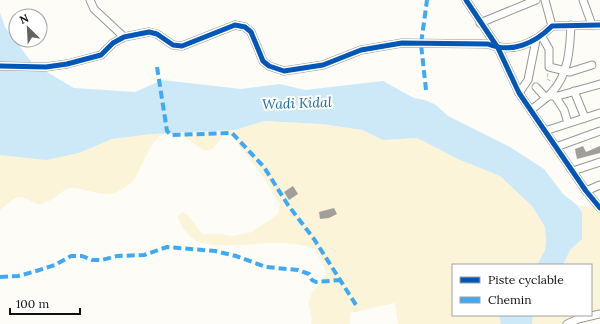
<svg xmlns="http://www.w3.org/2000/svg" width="600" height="324" viewBox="0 0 600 324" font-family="Lora,serif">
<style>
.sand{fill:#fcf4d9}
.water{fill:#cde8f7}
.building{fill:#a19f9c}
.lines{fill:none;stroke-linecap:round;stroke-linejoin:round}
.minor-casing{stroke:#979795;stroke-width:9}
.path{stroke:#b9b9b8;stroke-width:1;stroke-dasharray:4 2;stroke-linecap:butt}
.minor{stroke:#fffffe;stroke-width:7}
.quiet{stroke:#3fa9f5;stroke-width:4;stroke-dasharray:8 4;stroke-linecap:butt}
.cycleway-casing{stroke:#fff;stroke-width:8}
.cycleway{stroke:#0057b8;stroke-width:5}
.labels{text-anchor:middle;stroke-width:4;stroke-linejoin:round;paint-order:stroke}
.water-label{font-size:14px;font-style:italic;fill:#1768a6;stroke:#fff}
</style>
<rect width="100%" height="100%" fill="#fdfcf7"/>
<g class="sand">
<path d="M264,121L322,124L362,130L383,140L417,138L460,160L500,176L532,206L545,227L546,240L545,250L537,265H453V315H499L501,324H398L395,303L350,313V324H311C314,317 308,310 309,302C310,289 328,280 325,270C323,263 318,256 315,249C278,235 239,251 202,243C191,241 180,226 178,216L182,212L188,215L202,234H219L232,236L252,232L278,214L279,204L265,179L230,134L227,133C221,137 216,148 210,150C197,154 188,128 163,135C151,138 142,168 135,178C132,183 124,188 119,191C104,199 89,189 74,188C64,187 59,196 51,200C47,202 43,203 39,205C17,194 19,194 0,210V155L79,153L112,139L152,134L235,130Z"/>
<polygon points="577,205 600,209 600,317 574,324 532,324 533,315 591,315 591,265 563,265 570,250 582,239 582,212"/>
</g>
<g class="water">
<polygon points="0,13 5,27 33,64 74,88 135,92 162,80 241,89 280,84 305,90 383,81 414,98 425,100 436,105 448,116 510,147 544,169 563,194 577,205 582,212 582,239 570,250 563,265 537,265 545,250 546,240 545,227 532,206 500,176 460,160 417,138 383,140 362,130 322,124 264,121 235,130 152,134 112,139 79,153 46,160 0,155"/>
<polygon points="499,315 533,315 532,324 501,324"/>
</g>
<g class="building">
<polygon points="583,146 586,152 600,146 600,153 577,159 575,149"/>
<polygon points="293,186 298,194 289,200 284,192"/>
<polygon points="334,208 337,214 329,218 320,219 319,212"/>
</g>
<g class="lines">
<defs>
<g id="minor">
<polyline points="90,0 94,9 124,37"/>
<polyline points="466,0 498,48 519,93 586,191 600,208"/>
<polyline points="545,0 552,26"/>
<polyline points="583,0 592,25"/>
<polyline points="480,23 536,0"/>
<polyline points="542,37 549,49 549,67 570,72 592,65"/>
<path d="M0,66L46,67L67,64L101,55L113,43L124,37L149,32L157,34L173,45L182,46L235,25L245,27L251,32L263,61L269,66L284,71L323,65L361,50L402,43L488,44C512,54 535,43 552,26L600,25"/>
<polyline points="536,87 546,98"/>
<polyline points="574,91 585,118"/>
<polyline points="519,93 528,80 536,40"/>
<polyline points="549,96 558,96 600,84"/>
<polyline points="555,96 564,110 568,123"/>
<path d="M531,110C538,104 546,99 552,92C569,74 570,47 571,25"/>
<polyline points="545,131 600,113"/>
<polyline points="556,147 600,131"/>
<polyline points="573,171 600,162"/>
<polyline points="586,191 600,185"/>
<polyline points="567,324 578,319 600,314"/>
</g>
</defs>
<use href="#minor" class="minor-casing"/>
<polyline class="path" points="548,73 547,79 553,82"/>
<use href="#minor" class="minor"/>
<g class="quiet">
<polyline points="157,67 167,131 171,135 232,133 264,167 288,205 314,239 356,305"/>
<polyline points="426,90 421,44 427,0"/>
<polyline points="0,277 18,276 33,272 55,265 71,256 82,256 92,260 102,260 117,256 144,255 167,247 215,251 236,256 266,267 298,270 309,274 312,280 316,282 341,280"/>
</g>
<defs>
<g id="cycleway">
<polyline points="466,0 498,48 519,93 586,191 600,208"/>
<path d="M0,66L46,67L67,64L101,55L113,43L124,37L149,32L157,34L173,45L182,46L235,25L245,27L251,32L263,61L269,66L284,71L323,65L361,50L402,43L488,44C512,54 535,43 552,26L600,25"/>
</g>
</defs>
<use href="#cycleway" class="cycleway-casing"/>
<use href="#cycleway" class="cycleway"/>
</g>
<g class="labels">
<g class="water-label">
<text transform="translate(297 103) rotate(-2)" y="5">Wadi Kidal</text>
</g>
</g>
<rect x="452" y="264" width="140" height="52" fill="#ffffff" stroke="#a0a0a0"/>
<rect x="460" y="277" width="20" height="6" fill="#0057b8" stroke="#a0a0a0"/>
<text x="488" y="284" font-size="12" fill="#111111">Piste cyclable</text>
<rect x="460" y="297" width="20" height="6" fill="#3fa9f5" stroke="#a0a0a0"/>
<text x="488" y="304" font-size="12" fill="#111111">Chemin</text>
<g transform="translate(28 28) rotate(336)"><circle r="19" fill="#ffffff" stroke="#a0a0a0"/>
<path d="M0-3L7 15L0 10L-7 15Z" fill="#646362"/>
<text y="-6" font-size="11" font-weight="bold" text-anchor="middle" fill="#111111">N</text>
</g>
<path d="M10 308v6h70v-6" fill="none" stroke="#111111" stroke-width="2"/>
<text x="16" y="308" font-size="12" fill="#111111" stroke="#ffffff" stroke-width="3" paint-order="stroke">100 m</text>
</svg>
